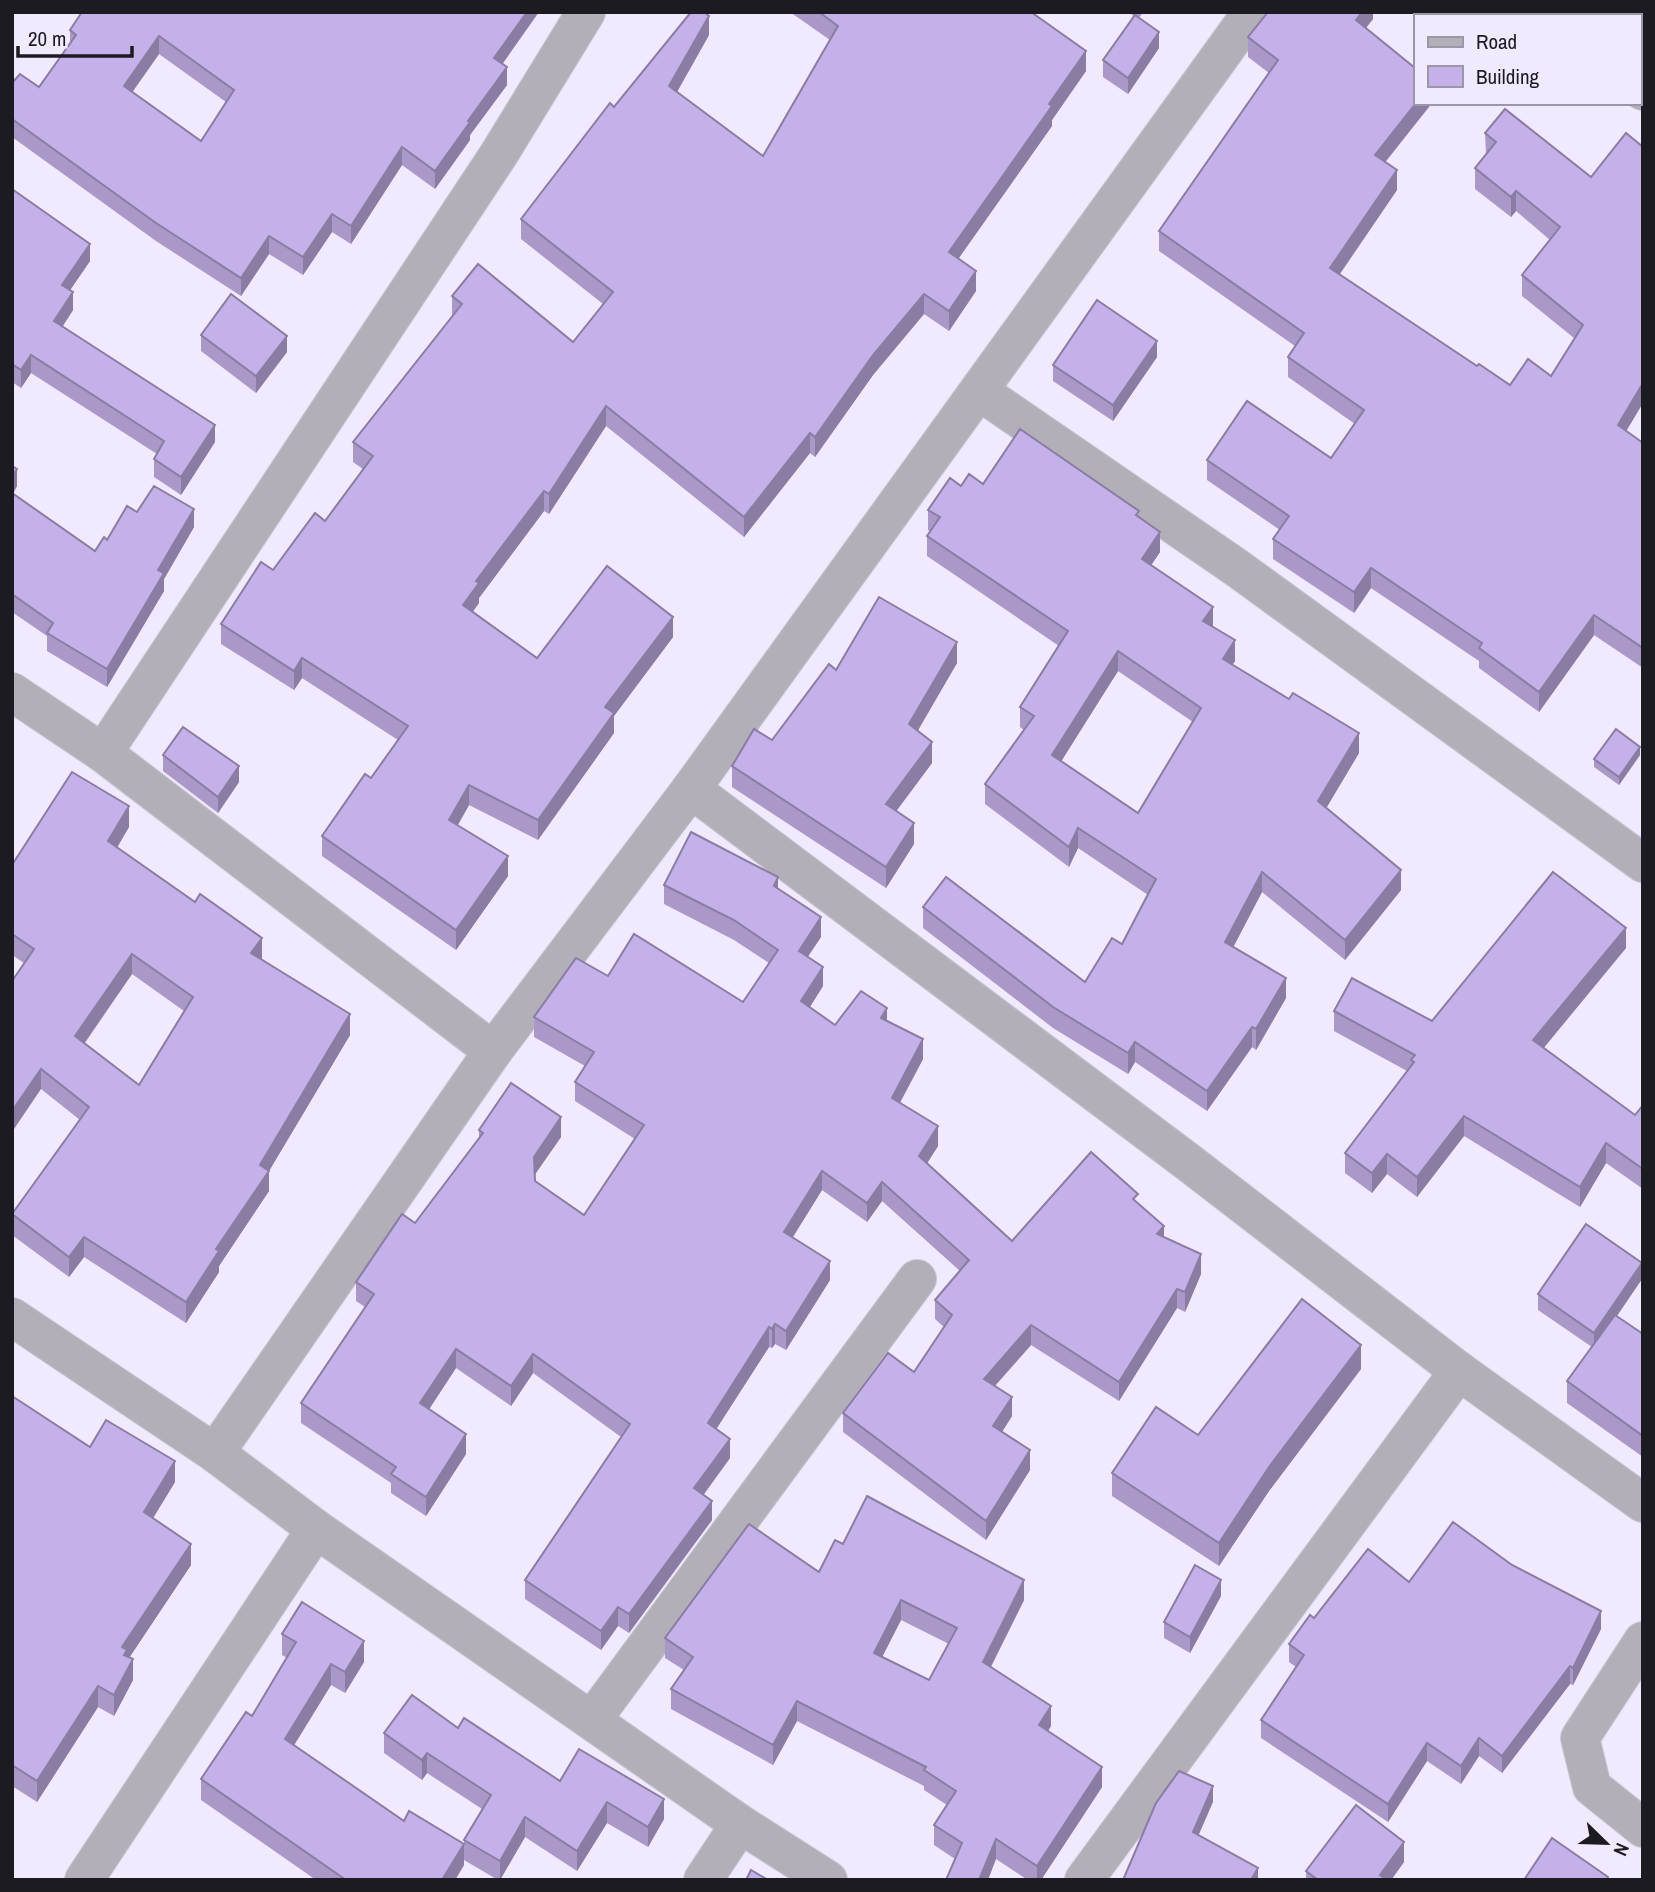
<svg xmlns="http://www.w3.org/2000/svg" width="1655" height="1892" viewBox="0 0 1655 1892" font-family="'Archivo Narrow',sans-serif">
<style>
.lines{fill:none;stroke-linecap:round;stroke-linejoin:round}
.minor-casing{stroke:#cbc5d6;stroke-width:40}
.minor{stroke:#b2afb8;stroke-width:38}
.wall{fill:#a998c8;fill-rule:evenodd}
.shaded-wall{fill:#8a7ca3}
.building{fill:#c5b1e9;stroke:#8a7ca3;stroke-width:2;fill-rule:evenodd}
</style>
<rect width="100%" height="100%" fill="#f1eafe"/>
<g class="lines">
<defs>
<g id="minor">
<polyline points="1549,12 1554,16"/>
<polyline points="1639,88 1643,91"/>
<polyline points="979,391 1237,568 1643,863"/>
<polyline points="12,692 103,753 493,1051"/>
<polyline points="103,753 499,154 586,12"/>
<polyline points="691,789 1188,1162 1459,1371 1643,1503"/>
<polyline points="12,1317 215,1453 316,1529 740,1824 828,1880"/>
<polyline points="215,1453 493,1051 691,789 1252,12"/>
<polyline points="1643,1641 1580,1738 1592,1787 1643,1828"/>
<polyline points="592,1720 917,1279"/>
<polyline points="84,1880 316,1529"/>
<polyline points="703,1880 740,1824"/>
<polyline points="1084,1880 1459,1371"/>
</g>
</defs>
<use href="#minor" class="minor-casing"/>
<use href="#minor" class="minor"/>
</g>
<g class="wall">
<path d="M82,12L502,64L507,85L470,135V140L435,189L402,165L351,244L332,232L303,275L269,254L241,296L156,241L12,137V83L39,87L70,44V30ZM159,54L226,102L201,141L132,92Z"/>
<polygon points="790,12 1031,12 1086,71 1052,120 1052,126 958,259 976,291 949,331 924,314 873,375 815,457 810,453 744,537 606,426 549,514 544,511 479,598 479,603 473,611 537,658 673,637 614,716 614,733 538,840 469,805 458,825 508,876 456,950 322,856 322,836 371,778 398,740 302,678 294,690 221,644 221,624 273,570 325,521 363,469 353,462 353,442 452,316 452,296 573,342 603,304 521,239 521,219 614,107 709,35 677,92 763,156 830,40"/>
<polygon points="1128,12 1143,12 1139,18 1159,48 1128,94 1103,77 1103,60 1134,16"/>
<polygon points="1373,12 1373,19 1366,28 1432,103 1385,162 1397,190 1340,274 1477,366 1510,385 1551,376 1574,338 1522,296 1522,275 1550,240 1516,211 1511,217 1475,189 1475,168 1486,154 1485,133 1591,177 1626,431 1643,443 1643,668 1594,635 1539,712 1479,668 1479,661 1371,588 1354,613 1273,559 1273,539 1280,530 1207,480 1207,460 1331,458 1355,424 1288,377 1288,357 1295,346 1159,251 1159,231 1269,73 1248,57 1248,37"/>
<polygon points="12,189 90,261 70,290 73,310 63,326 215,442 181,495 154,477 154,459 157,454 31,373 21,388 12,382"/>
<polygon points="201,335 287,352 256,393 201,351"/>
<polygon points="1157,357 1113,421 1053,381 1053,365"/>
<polygon points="12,466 17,486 13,494 95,551 137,512 194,527 164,579 164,591 107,687 47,651 47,636 12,612"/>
<path d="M983,484L1139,517L1160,552L1151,565L1213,627L1235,661L1232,665L1359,753L1326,808L1401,890L1345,960L1262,892L1233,947L1286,998L1256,1050L1252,1047L1207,1111L1135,1062L1128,1074L1053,1028L923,928V907L1085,982L1122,944L1148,895L1078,848L1069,867L985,804V784L1024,730L1020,727V707L1059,646L927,556V536L930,531L928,530V510L961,486ZM1118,671L1193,722L1138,813L1061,761Z"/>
<polygon points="957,663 917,731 932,763 896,811 914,844 886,888 732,787 732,766 772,740 836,670"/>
<polygon points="163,755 239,782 218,813 163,771"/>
<polygon points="1640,755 1619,785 1594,767 1594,759"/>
<path d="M129,827L117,848L262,959L350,1035L269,1171V1191L219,1266V1272L186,1323L84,1257L69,1277L12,1235V1214L80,1120L41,1089L24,963L12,955V865ZM132,974L184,1011L139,1085L85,1043Z"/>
<polygon points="664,885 778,889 821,937 808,956 823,986 810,1007 835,1025 887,1021 923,1059 900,1103 938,1146 927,1163 1012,1241 1138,1203 1164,1238 1201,1274 1185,1312 1177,1308 1119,1401 1031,1345 995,1386 1012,1416 1002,1432 1030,1470 986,1540 843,1432 843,1413 914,1372 944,1327 935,1319 935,1300 960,1271 882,1201 867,1222 822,1190 793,1237 830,1280 786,1350 775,1344 772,1348 769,1347 716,1429 730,1458 703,1495 712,1520 629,1633 618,1626 601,1650 525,1599 525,1580 621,1437 533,1373 511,1406 456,1368 429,1409 466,1454 426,1516 391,1493 391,1483 301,1423 301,1403 365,1307 356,1301 356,1282 415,1223 479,1139 479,1130 561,1137 534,1175 535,1181 584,1215 635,1139 575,1101 575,1082 585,1066 534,1037 534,1017 608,976 743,1002 769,963 734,940 664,904"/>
<polygon points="1626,948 1543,1048 1635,1115 1643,1105 1643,1189 1606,1163 1580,1207 1464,1136 1417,1197 1387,1174 1372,1193 1345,1173 1345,1153 1407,1071 1334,1031 1334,1011 1432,1021"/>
<polygon points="1642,1279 1617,1316 1643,1334 1643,1457 1567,1403 1567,1381 1592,1347 1538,1310 1538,1294"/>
<polygon points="1361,1369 1269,1491 1219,1566 1112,1496 1112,1473 1198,1435"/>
<polygon points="12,1396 90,1447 175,1482 153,1518 191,1565 129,1658 133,1680 114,1716 98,1707 37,1802 12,1786"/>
<path d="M843,1544L1024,1600L991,1667L1051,1726L1048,1731L1102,1787L1041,1880H1028L996,1859H955L934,1845V1825L947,1805L924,1790V1786L797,1721L773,1765L671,1709V1689L684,1670L665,1658V1638L819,1572ZM901,1620L949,1644L929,1680L882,1657Z"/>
<polygon points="1512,1565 1601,1629 1573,1685 1570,1684 1502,1773 1479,1756 1461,1784 1427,1761 1388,1822 1261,1738 1261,1720 1296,1667 1289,1662 1289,1644 1314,1618 1409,1582"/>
<polygon points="1221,1596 1190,1653 1164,1638 1164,1622"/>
<polygon points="282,1634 364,1662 345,1693 331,1685 294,1745 464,1865 455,1880 316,1880 201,1800 201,1779 252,1716 287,1658 282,1655"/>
<polygon points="458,1728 560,1781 664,1819 648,1847 607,1823 577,1871 525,1837 500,1880 498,1880 464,1860 464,1840 482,1809 427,1773 422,1780 384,1753 384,1733"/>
<polygon points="1404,1862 1391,1880 1306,1880 1306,1871"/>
</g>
<g class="shaded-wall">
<polygon points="527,12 539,12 494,76 494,58"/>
<polygon points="1362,12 1373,12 1373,19 1356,40 1356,20"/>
<polygon points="709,16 709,35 669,106 669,86"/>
<polygon points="1159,32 1159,48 1128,94 1128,78"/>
<polygon points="159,36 159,54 124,104 124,86"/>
<polygon points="1086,51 1086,71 1052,120 1052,126 949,272 949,252"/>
<polygon points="507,67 507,85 470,135 470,140 435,189 435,171 468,121"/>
<polygon points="1416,103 1432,103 1375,175 1375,155"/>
<polygon points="402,147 402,165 351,244 351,226"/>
<polygon points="1397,170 1397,190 1330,288 1330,268"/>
<polygon points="1516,191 1516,211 1511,217 1511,197"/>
<polygon points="332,214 332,232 303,275 303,257"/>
<polygon points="269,236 269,254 241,296 241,278"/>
<polygon points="90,244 90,261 62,302 62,285"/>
<polygon points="976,271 976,291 949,331 949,311"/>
<polygon points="73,292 73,310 54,339 54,321"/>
<polygon points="924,294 924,314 873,375 815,457 815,437 873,355"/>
<polygon points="287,336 287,352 256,393 256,376"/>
<polygon points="1157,341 1157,357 1113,421 1113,405"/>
<polygon points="31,355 31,373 21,388 21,370"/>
<polygon points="1643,383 1643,403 1618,445 1618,425"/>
<polygon points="606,406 606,426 549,514 549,494"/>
<polygon points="215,425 215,442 181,495 181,477"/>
<polygon points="810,433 810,453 744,537 744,517"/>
<polygon points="17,469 17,486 12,495 12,477"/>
<polygon points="544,491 544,511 479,598 479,603 463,625 463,605 476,581"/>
<polygon points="194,509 194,527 164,579 164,591 107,687 107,669 158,570"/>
<polygon points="1160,532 1160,552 1142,579 1142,559"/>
<polygon points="1371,568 1371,588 1354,613 1354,592"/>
<polygon points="1213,607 1213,628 1203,621"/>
<polygon points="1594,615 1594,635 1539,712 1539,692"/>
<polygon points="673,617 673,637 614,716 614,733 538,840 538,820 605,707"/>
<polygon points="1235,640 1235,661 1223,679 1223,659"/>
<polygon points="957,642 957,663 909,746 909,724"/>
<polygon points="1118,651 1118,671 1052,776 1052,755"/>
<polygon points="302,658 302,678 294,690 294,671"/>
<polygon points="1359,733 1359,753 1318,822 1318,801"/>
<polygon points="932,742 932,763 886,825 886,804"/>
<polygon points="1640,747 1640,755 1619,785 1619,777"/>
<polygon points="239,766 239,782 218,813 218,797"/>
<polygon points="469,785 469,805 449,840 449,820"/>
<polygon points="129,806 129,827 108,862 108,841"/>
<polygon points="914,823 914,844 886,888 886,867"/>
<polygon points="1078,828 1078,848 1069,867 1069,847"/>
<polygon points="508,856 508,876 456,950 456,930"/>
<polygon points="1401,870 1401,890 1345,960 1345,940"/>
<polygon points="1262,872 1262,892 1225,963 1225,942"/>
<polygon points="778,877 778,896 774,886"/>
<polygon points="821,917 821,937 799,970 799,951"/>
<polygon points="1626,928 1626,948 1533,1061 1533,1040"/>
<polygon points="262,938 262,959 251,974 251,953"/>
<polygon points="132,954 132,974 75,1056 75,1036"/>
<polygon points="823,967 823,986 801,1021 801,1001"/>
<polygon points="1286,978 1286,998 1256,1050 1256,1029"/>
<polygon points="887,1008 887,1027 881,1018"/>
<polygon points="350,1014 350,1035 269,1171 269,1191 219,1266 219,1272 186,1323 186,1302 216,1249 260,1165"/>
<polygon points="1252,1027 1252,1047 1207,1111 1207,1091"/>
<polygon points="923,1039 923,1059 892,1117 892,1098"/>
<polygon points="1135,1042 1135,1062 1128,1074 1128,1053"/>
<polygon points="41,1069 41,1089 12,1132 12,1111"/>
<polygon points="1464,1116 1464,1136 1417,1197 1417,1177"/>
<polygon points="561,1117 561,1137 534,1176 534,1157"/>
<polygon points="938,1126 938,1146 919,1176 919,1156"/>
<polygon points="1606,1143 1606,1163 1580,1207 1580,1187"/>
<polygon points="1387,1154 1387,1174 1372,1193 1372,1173"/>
<polygon points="822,1171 822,1190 784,1251 784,1232"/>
<polygon points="882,1182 882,1201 867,1222 867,1203"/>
<polygon points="1164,1226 1164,1245 1157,1234"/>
<polygon points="84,1237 84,1257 69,1277 69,1257"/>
<polygon points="1201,1254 1201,1274 1185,1312 1185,1292"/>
<polygon points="830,1261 830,1280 786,1350 786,1331"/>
<polygon points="1642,1263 1642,1279 1594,1349 1594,1333"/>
<polygon points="1177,1289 1177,1308 1119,1401 1119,1382"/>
<polygon points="775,1324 775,1344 772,1348 772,1329"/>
<polygon points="1031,1325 1031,1345 984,1398 984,1379"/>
<polygon points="769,1327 769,1347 708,1442 708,1423"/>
<polygon points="1361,1345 1361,1369 1269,1491 1219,1566 1219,1543 1269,1467"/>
<polygon points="456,1349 456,1368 420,1423 420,1403"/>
<polygon points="533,1354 533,1373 511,1406 511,1386"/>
<polygon points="1012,1397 1012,1416 993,1446 993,1426"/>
<polygon points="466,1434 466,1454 426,1516 426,1497"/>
<polygon points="730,1439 730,1458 694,1508 694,1488"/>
<polygon points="1030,1450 1030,1470 986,1540 986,1521"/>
<polygon points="175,1461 175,1482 144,1533 144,1512"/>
<polygon points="712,1501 712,1520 629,1633 629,1614"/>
<polygon points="191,1544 191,1565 127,1661 133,1659 133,1680 114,1716 114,1695 122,1647"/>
<polygon points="1024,1580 1024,1600 983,1682 983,1662"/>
<polygon points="1221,1580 1221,1596 1190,1653 1190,1637"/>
<polygon points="901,1600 901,1620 874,1673 874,1653"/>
<polygon points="618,1607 618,1626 601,1650 601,1631"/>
<polygon points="1601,1611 1601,1629 1573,1685 1573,1668"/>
<polygon points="364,1641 364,1662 345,1693 345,1672"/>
<polygon points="331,1664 331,1685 285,1760 285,1739"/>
<polygon points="1570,1666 1570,1684 1502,1773 1502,1756"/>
<polygon points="98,1686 98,1707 37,1802 37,1781"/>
<polygon points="797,1701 797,1721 773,1765 773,1745"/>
<polygon points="1051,1706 1051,1726 1039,1745 1039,1725"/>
<polygon points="1479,1738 1479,1756 1461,1784 1461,1766"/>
<polygon points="1427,1743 1427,1761 1388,1822 1388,1804"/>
<polygon points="427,1753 427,1773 422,1780 422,1760"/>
<polygon points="1102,1767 1102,1787 1041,1880 1037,1880 1037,1866"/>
<polygon points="1213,1786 1213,1802 1193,1848 1193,1832"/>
<polygon points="664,1799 664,1819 648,1847 648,1827"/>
<polygon points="607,1802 607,1823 577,1871 577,1851"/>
<polygon points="525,1817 525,1837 500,1880 500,1861"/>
<polygon points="996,1839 996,1859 988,1880 979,1880"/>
<polygon points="1404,1842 1404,1862 1391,1880 1380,1880 1380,1875"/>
<polygon points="464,1844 464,1865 455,1880 442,1880"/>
<polygon points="1258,1868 1258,1880 1251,1880"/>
</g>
<g class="building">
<path d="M82,12H527L494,58L507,67L468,121L470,122L435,171L402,147L351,226L332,214L303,257L269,236L241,278L156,223L12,119V83L20,74L39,87L76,35L70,30ZM159,36L234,90L201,141L124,86Z"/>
<polygon points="691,12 704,12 709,16 669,86 763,156 838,26 819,12 1031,12 1086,51 1049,104 1052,106 949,252 976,271 949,311 924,294 873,355 815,437 810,433 744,517 606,406 549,494 544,491 476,581 479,583 463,605 537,658 607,566 673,617 605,707 614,713 538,820 469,785 449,820 508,856 456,930 322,836 365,774 371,778 408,726 302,658 294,671 221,624 261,562 273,570 315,513 325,521 373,456 353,442 462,304 452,296 478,264 573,342 613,292 521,219 610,103 614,107"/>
<polygon points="1268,12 1362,12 1356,20 1415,68 1416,103 1375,155 1397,170 1330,268 1477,366 1479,364 1510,385 1528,359 1551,376 1583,325 1522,275 1560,227 1516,191 1511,197 1475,168 1496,142 1485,133 1505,109 1591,177 1626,133 1643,147 1643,383 1618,425 1643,443 1643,648 1594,615 1539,692 1479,648 1482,643 1371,568 1354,592 1273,539 1289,516 1207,460 1247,401 1331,458 1364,410 1288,357 1304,333 1159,231 1278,60 1248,37"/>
<polygon points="1476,12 1506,12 1511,16 1473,16"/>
<polygon points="1135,15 1159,32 1128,78 1103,60"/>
<polygon points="12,189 90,244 62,285 73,292 54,321 215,425 181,477 154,459 164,441 31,355 21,370 12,364"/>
<polygon points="231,294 287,336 256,376 201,335"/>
<polygon points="1097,300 1157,341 1113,405 1053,365"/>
<path d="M1020,429L1139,511L1136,515L1160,532L1142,559L1213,607L1203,621L1235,640L1223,659L1289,699L1293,693L1359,733L1318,801L1401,870L1345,940L1262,872L1225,942L1286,978L1256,1029L1252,1027L1207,1091L1135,1042L1128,1053L1053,1007L923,907L946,877L1085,982L1112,938L1122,944L1156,879L1078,828L1069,847L985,784L1034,716L1020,707L1068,631L927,536L940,517L928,510L950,478L961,486L969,474L983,484ZM1118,651L1201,708L1138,813L1052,755Z"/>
<polygon points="12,466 17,469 12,477"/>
<polygon points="154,486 194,509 158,570 164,573 107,669 47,633 53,623 12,594 12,493 95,551 104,537 107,540 127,506 137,512"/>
<polygon points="879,597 957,642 909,724 932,742 886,804 914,823 886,867 732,766 754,729 772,740 829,664 836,670"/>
<polygon points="183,727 239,766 218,797 163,755"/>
<polygon points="1616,729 1640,747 1619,777 1594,759"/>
<path d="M72,772L129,806L108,841L195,902L200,894L262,938L251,953L350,1014L260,1165L269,1171L216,1249L219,1251L186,1302L84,1237L69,1257L12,1214L89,1107L41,1069L12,1111V981L34,949L12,934V865ZM132,954L193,997L139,1085L75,1036Z"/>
<polygon points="691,832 778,877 774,886 821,917 799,951 823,967 801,1001 835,1025 861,991 887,1008 881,1018 923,1039 892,1098 938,1126 919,1156 1012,1241 1091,1152 1138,1194 1133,1199 1164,1226 1157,1234 1201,1254 1185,1292 1177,1289 1119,1382 1031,1325 984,1379 1012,1397 993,1426 1030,1450 986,1521 843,1413 888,1353 914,1372 952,1315 935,1300 969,1260 882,1182 867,1203 822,1171 784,1232 830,1261 786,1331 775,1324 772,1329 769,1327 708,1423 730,1439 694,1488 712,1501 629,1614 618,1607 601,1631 525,1580 630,1424 533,1354 511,1386 456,1349 420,1403 466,1434 426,1497 391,1474 396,1467 301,1403 374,1294 356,1282 402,1214 415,1223 483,1133 479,1130 511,1083 561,1117 534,1157 535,1181 584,1215 644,1125 575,1082 594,1052 534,1017 576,958 608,976 634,934 743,1002 778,950 734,920 664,885"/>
<polygon points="1553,872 1626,928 1533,1040 1635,1115 1643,1105 1643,1169 1606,1143 1580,1187 1464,1116 1417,1177 1387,1154 1372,1173 1345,1153 1414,1062 1411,1060 1415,1055 1334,1011 1352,978 1432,1021"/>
<polygon points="1586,1224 1642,1263 1594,1333 1538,1294"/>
<polygon points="1302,1299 1361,1345 1269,1467 1219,1543 1112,1473 1156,1407 1198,1435"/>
<polygon points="1615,1315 1643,1334 1643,1436 1567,1381"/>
<polygon points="12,1396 90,1447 106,1420 175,1461 144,1512 191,1544 122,1647 127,1650 124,1655 133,1659 114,1695 98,1686 37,1781 12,1765"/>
<path d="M867,1496L1024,1580L983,1662L1051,1706L1039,1725L1102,1767L1037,1866L996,1839L979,1880H946L962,1843L934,1825L956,1791L924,1770L926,1767L797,1701L773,1745L671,1689L693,1657L665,1638L749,1524L819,1572L835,1540L843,1544ZM901,1600L957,1628L929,1680L874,1653Z"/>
<polygon points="1453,1522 1512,1565 1601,1611 1573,1668 1570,1666 1502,1756 1479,1738 1461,1766 1427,1743 1388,1804 1261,1720 1304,1655 1289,1644 1310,1615 1314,1618 1368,1549 1409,1582"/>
<polygon points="1195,1565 1221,1580 1190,1637 1164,1622"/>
<polygon points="302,1602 364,1641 345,1672 331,1664 285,1739 404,1821 409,1811 464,1844 442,1880 346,1880 201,1779 246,1712 252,1716 296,1642 282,1634"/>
<polygon points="412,1695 458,1728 464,1718 560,1781 579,1749 664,1799 648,1827 607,1802 577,1851 525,1817 500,1861 464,1840 491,1795 427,1753 422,1760 384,1733"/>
<polygon points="1179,1771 1213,1786 1193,1832 1258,1868 1251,1880 1123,1880 1156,1803"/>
<polygon points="1356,1805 1404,1842 1380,1875 1387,1880 1318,1880 1306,1871"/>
<polygon points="1552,1838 1608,1877 1606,1880 1524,1880"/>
<polygon points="751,1870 768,1880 746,1880"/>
</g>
<rect width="1655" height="1892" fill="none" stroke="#1d1b22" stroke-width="28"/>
<rect x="1414" y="14" width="228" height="91" fill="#f1eafe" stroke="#9c97a6" stroke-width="2"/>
<rect x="1428" y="37" width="35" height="10" fill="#b2afb8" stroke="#9c97a6" stroke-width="2"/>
<text x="1476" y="49" font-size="21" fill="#1d1b22">Road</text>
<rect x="1428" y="66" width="35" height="21" fill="#c5b1e9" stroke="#9c97a6" stroke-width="2"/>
<text x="1476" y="84" font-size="21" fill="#1d1b22">Building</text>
<g transform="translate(1606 1843) rotate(113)" stroke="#f1eafe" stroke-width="5" paint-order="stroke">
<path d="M0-5L12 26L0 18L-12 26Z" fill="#1d1b22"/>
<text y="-10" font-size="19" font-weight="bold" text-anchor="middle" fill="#1d1b22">N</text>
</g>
<path d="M18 46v10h114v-10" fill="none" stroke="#1d1b22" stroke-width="3.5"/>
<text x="28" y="46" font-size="21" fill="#1d1b22" stroke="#f1eafe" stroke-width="5" paint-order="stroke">20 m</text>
</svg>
